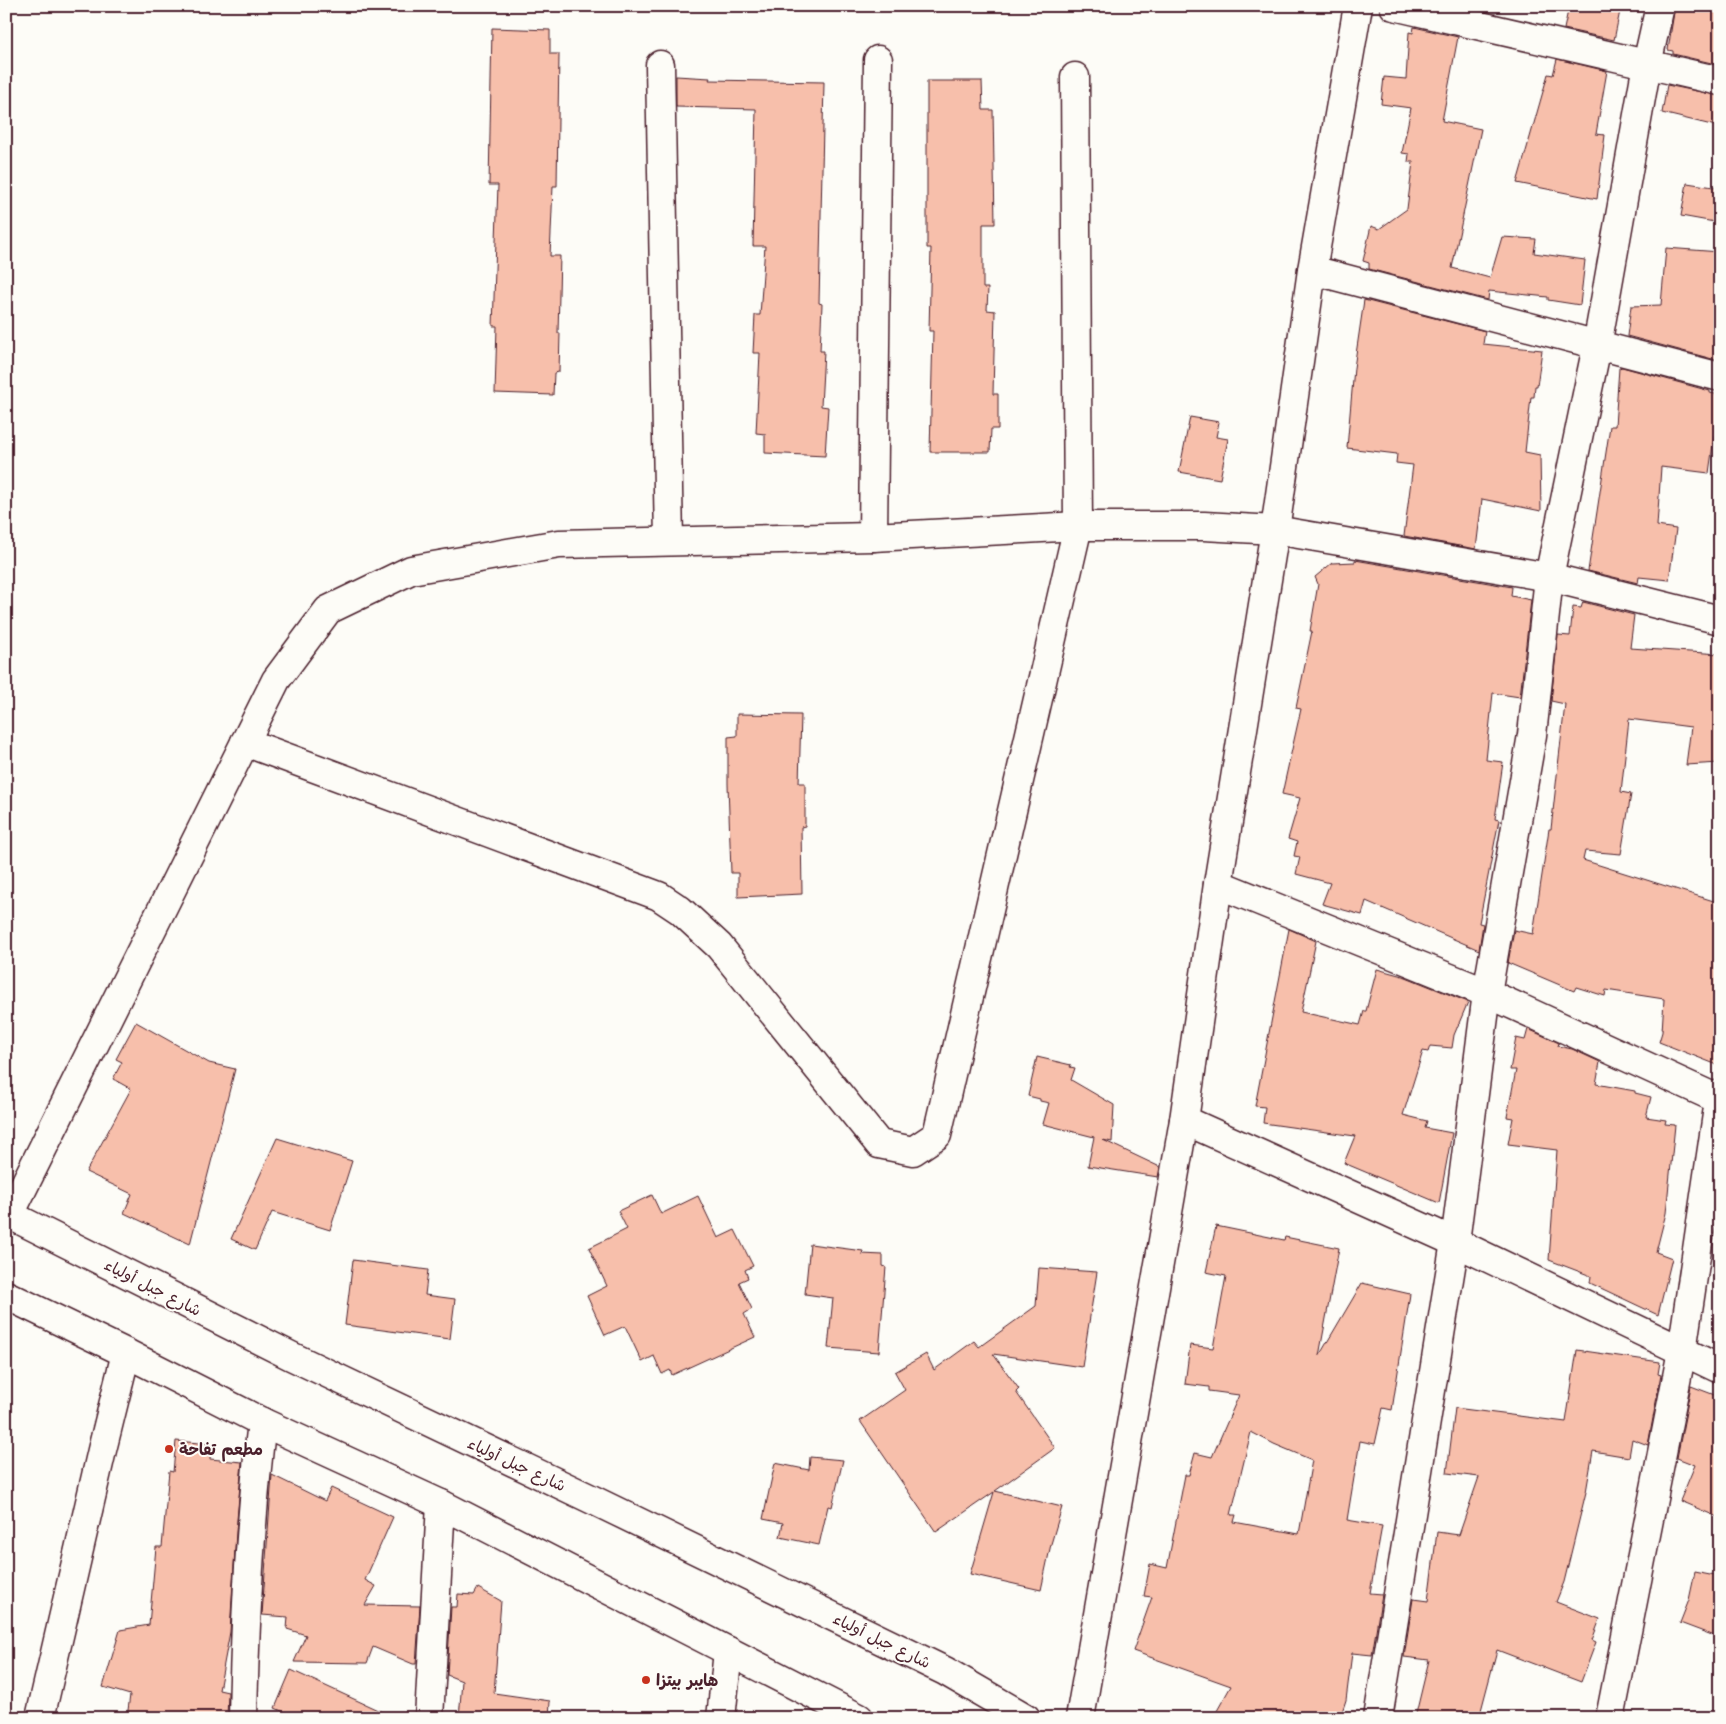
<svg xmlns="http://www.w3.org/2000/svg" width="1726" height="1724" viewBox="0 0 1726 1724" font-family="'Comic Neue','Playpen Sans Arabic',sans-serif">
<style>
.building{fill:#f7bfab;stroke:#4a1f2b;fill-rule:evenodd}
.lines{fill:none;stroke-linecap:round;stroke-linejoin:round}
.minor-casing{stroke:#4a1f2b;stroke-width:31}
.primary-casing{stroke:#4a1f2b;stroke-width:31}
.minor{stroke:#fdfcf7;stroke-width:28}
.primary{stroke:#fdfcf7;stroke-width:28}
.poi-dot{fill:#c8321e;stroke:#fdfcf7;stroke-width:2}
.labels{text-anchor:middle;stroke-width:4;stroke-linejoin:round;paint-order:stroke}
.street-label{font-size:16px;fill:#4a1f2b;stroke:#fdfcf7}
.poi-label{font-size:16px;font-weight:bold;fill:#4a1f2b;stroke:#fdfcf7;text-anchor:start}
</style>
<rect width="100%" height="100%" fill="#fdfcf7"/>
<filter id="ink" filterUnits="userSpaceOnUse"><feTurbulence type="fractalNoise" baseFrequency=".02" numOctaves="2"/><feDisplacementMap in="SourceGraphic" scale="10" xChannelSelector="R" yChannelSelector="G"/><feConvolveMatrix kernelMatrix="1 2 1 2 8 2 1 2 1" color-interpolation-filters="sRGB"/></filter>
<g filter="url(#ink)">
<g class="building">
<polygon points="1569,6 1621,6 1614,40 1564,29"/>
<polygon points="1675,6 1720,6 1720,65 1673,54 1673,51 1668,50"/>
<polygon points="1414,27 1458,37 1442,121 1481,129 1452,268 1490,278 1502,237 1536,239 1534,253 1585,260 1580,305 1548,300 1548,297 1489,291 1488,300 1369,269 1369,263 1363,261 1371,226 1379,229 1407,209 1413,162 1408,162 1409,154 1402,153 1411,108 1381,104 1384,77 1406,79 1409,32 1413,33"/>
<polygon points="492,28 550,30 550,54 559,54 557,186 553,186 550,256 560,256 558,333 560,333 559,372 554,373 553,395 495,393 497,326 493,326 498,185 489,185"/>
<polygon points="1557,59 1607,71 1596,134 1605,135 1597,199 1517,183 1548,74 1553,75"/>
<polygon points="676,76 710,78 709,80 824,82 819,303 822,304 820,351 824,351 821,406 828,407 825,456 765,453 765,434 756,433 760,353 753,353 755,315 760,315 765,246 753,246 756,109 676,107"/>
<polygon points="927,81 982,81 983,110 993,110 995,224 983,224 983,288 988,288 987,310 995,311 993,394 998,394 998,429 991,429 990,452 930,452 933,331 929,331 931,248 927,248"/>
<polygon points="1667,85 1720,96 1720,127 1662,113"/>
<polygon points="1687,183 1720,188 1720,223 1681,216"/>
<polygon points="1666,248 1720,252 1720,339 1716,360 1627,336 1631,306 1661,305"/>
<polygon points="1364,300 1485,331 1483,344 1542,350 1537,386 1535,386 1534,397 1531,397 1525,452 1540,455 1541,511 1482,499 1476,549 1404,536 1413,465 1396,463 1397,454 1347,448 1354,368"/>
<polygon points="1622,367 1710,391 1710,393 1720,395 1709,473 1661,467 1657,526 1676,529 1669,580 1639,577 1638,583 1588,571 1610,426 1615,426 1619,368"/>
<polygon points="1190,417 1219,422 1216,437 1228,439 1220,479 1179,472"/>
<polygon points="1355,560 1512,587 1511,596 1531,600 1520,697 1493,693 1486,760 1503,762 1495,819 1499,820 1479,923 1483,924 1479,950 1366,901 1362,915 1322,904 1330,883 1296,874 1300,857 1294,856 1297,842 1288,839 1300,798 1282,794 1301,709 1296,708 1312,631 1310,631 1318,584 1315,577 1332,563 1355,562"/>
<polygon points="1583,602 1634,615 1630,648 1720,654 1720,763 1686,765 1691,727 1629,719 1621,792 1631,794 1621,854 1585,851 1583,860 1720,903 1720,1066 1659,1042 1662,1032 1664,999 1606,990 1605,996 1576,987 1574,991 1508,963 1514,930 1533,934 1549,829 1551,829 1565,704 1551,701 1558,635 1570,636 1573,607 1581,608"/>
<polygon points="737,714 801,715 799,783 805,783 805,826 801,827 802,894 738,897 738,873 731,873 728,784 728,737 737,736"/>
<polygon points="1289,929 1316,941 1301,1012 1360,1025 1364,1011 1366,1011 1377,969 1406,977 1468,1002 1454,1035 1452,1048 1430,1046 1428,1052 1423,1051 1403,1115 1427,1121 1425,1128 1452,1133 1439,1203 1344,1163 1355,1136 1263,1123 1265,1107 1255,1106"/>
<polygon points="136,1022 209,1063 235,1069 190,1244 124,1213 132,1194 86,1172 131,1089 113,1079 122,1062 116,1059"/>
<polygon points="1528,1029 1559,1043 1558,1046 1572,1049 1600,1062 1596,1084 1635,1091 1635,1093 1651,1097 1646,1117 1666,1120 1665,1124 1675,1125 1666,1213 1656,1252 1672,1258 1658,1315 1590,1283 1591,1276 1549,1260 1557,1150 1508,1144 1513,1118 1507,1117 1516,1070 1510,1070 1516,1038 1525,1040"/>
<polygon points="1037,1057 1071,1065 1070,1067 1075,1068 1071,1080 1114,1105 1112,1142 1103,1140 1160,1167 1158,1177 1088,1166 1094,1137 1043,1124 1049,1103 1040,1101 1040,1099 1028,1096"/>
<polygon points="277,1138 352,1161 330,1230 272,1212 255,1250 231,1239"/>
<polygon points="652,1195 661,1214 698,1196 718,1238 735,1230 753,1266 745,1270 748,1278 739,1282 752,1309 744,1314 755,1337 672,1375 670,1370 662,1374 654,1356 642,1362 625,1326 605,1335 587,1296 607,1286 589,1248 627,1229 618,1211"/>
<path d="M1216,1226L1284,1240L1285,1237L1339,1248L1319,1356L1362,1283L1410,1294L1392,1410L1383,1408L1375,1444L1360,1441L1347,1520L1382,1526L1370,1593L1382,1594L1372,1655L1352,1653L1346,1700L1340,1718H1213L1231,1686L1133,1651L1152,1597L1144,1596L1150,1564L1167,1568L1185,1475H1189L1195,1453L1212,1457L1239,1395L1209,1391V1387L1185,1384L1190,1345L1213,1348L1226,1276L1206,1272ZM1251,1432L1274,1444L1312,1460L1299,1534L1234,1522L1236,1515H1231Z"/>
<polygon points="810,1244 863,1251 862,1254 883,1255 883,1266 886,1267 879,1352 828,1348 833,1298 805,1294"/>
<polygon points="353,1260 428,1270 425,1295 455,1299 450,1339 345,1325"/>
<polygon points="1039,1268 1097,1272 1082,1367 993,1354 1019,1389 1016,1392 1055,1448 995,1491 1062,1507 1051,1544 1041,1590 970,1574 994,1492 936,1532 860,1421 905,1390 895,1372 926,1354 934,1370 974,1341 979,1347 1036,1306"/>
<polygon points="1577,1350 1660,1362 1658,1374 1661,1375 1648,1445 1632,1439 1629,1457 1593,1451 1586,1492 1564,1582 1556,1602 1600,1619 1592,1640 1596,1642 1581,1682 1497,1650 1479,1718 1415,1718 1429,1660 1404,1657 1413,1599 1428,1601 1437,1532 1459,1535 1479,1477 1447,1473 1455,1408 1566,1422"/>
<polygon points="1691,1386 1720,1397 1720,1518 1680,1501 1695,1465 1677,1458"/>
<polygon points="176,1441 211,1444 210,1459 242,1462 236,1532 230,1632 219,1690 228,1692 227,1718 127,1718 130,1695 103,1687 120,1630 149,1625 156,1547 162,1547 169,1471 173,1472"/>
<polygon points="810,1457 843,1460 832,1507 828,1506 819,1545 780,1537 783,1523 763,1519 775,1463 809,1470"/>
<polygon points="272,1475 325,1501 331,1488 393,1517 365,1580 376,1586 365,1605 420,1606 416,1664 413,1664 373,1647 367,1663 294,1662 306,1635 287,1629 288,1617 262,1615"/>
<polygon points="1695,1572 1720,1577 1720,1638 1680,1623 1689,1600"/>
<polygon points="478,1588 501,1601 494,1693 550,1701 549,1718 459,1718 462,1681 447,1675 451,1607 457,1607 458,1594 474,1595"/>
<polygon points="291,1670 395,1718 297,1718 275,1708"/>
</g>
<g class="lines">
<defs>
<g id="minor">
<polyline points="1394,6 1720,81"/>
<polyline points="660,65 669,541"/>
<polyline points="1312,270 1720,377"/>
<polyline points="873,537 878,60"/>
<polyline points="245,742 659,896 680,910 719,946 879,1144 913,1151 937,1135 1078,526 1075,77"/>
<polyline points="1218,884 1487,993 1720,1100"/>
<polyline points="1184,1120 1455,1242 1720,1369"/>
<polyline points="10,1214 276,680 328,610 411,570 559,544 873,537 1078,526 1204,526 1275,530 1549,577 1720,620"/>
<polyline points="40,1718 102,1450 126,1353"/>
<path d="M243,1718C245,1619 250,1521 262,1422"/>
<polyline points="429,1718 441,1504"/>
<polyline points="721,1718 728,1651"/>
<polyline points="1080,1718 1184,1120 1218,884 1275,530 1312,270 1358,6"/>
<polyline points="1378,1718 1455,1242 1487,993 1532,735 1549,577 1597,346 1647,64 1660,6"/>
<polyline points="1610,1718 1682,1351 1720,1094"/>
</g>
<g id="primary">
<polyline points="6,1213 291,1356 591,1499 945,1671 1026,1718"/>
<polyline points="6,1295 126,1353 262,1422 441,1504 859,1718"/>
</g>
</defs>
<use href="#minor" class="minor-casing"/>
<use href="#primary" class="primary-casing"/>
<use href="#minor" class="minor"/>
<use href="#primary" class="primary"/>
</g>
</g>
<g class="poi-dot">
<circle cx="169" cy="1449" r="5"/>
<circle cx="646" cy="1680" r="5"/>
</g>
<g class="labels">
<g class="street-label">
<text transform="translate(153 1287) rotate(27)" y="6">شارع جبل أولياء</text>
<text transform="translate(517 1464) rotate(25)" y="6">شارع جبل أولياء</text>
<text transform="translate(882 1640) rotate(26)" y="6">شارع جبل أولياء</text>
</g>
<g class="poi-label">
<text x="179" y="1455">مطعم تفاحة</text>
<text x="656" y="1686">هايبر بيتزا</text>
</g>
</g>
<rect width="1726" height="1724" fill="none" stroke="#fdfcf7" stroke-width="25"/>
<rect x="12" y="12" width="1701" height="1699" fill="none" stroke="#4a1f2b" stroke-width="2" filter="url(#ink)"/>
</svg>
